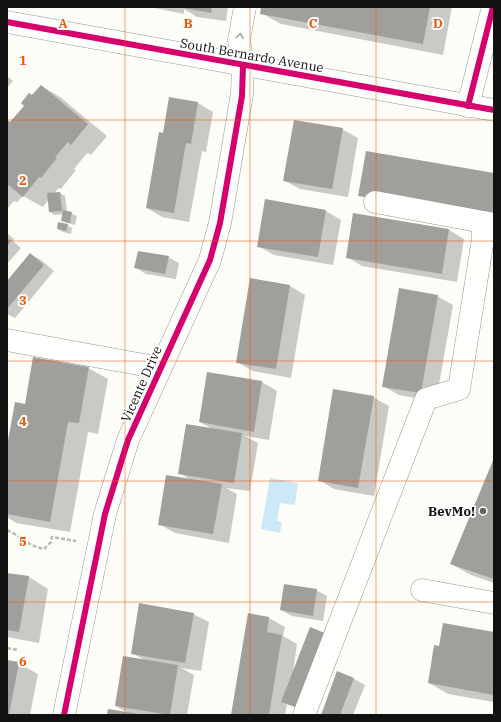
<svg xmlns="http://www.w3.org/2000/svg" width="501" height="722" viewBox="0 0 501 722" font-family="'IBM Plex Serif',serif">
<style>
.water{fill:#cde8f7}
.shadow{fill:#0003}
.building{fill:#a19f9c}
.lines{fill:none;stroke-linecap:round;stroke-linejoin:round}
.minor-casing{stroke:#979795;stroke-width:23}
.path{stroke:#b9b9b8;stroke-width:2.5;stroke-dasharray:4 2;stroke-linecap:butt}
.minor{stroke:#fffffe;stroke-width:22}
.cycleway-casing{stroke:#fff;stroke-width:8}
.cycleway{stroke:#d6006c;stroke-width:6}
.oneway{stroke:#a0a09f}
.grid{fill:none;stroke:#e8590c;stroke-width:1;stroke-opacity:0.55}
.poi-dot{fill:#646362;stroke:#fff;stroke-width:1.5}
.labels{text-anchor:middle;stroke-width:4;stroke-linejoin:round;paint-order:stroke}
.street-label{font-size:13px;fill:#111;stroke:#fff}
.poi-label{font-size:13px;font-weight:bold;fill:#111;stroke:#fff;text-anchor:end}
.grid-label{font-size:13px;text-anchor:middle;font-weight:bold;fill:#e8590c;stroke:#fff;stroke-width:4;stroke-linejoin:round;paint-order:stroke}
</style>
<rect width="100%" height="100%" fill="#fdfcf7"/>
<polygon class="water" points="270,478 298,483 295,505 280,503 277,521 282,522 280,533 261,529"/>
<g class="shadow">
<polygon points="150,7 228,7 226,21 197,17 184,9 184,14"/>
<polygon points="262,7 452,7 443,55 281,24 261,13"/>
<polygon points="7,76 13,81 7,88"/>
<polygon points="41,86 60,97 107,136 91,155 87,153 74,169 76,170 61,189 59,188 54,193 60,193 65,196 67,212 77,216 75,225 67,223 62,220 63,214 55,215 50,212 49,199 43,207 23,196 17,202 14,201 7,209 7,122 11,123"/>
<polygon points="198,103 213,112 206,152 202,151 189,222 162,217 147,208 164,134"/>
<polygon points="342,129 358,138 348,197 300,189 285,181"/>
<polygon points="326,211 341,220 333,265 274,255 258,246"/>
<polygon points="67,225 72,228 71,234 63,232 58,229"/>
<polygon points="449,230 464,239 457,282 362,266 347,257"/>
<polygon points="7,233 14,239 13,241 21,248 7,264"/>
<polygon points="30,254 41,260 54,271 15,318 7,314 7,282"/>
<polygon points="168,257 179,263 176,279 146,274 136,268"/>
<polygon points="251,279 290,286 305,295 291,378 253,371 237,362"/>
<polygon points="437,296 453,305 436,402 399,395 383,386"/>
<polygon points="88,368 108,379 98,434 88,432 70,532 16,523 7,517 7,452 26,405"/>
<polygon points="262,382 277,391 269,440 245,436 258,443 250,491 226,488 237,494 229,543 175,533 159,524 191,480 179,473 212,429 200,422"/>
<polygon points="373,397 389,406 374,496 334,489 319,480"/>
<polygon points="494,461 494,583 471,575 451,564"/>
<polygon points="7,574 29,577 48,589 39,643 7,637"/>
<polygon points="316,590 327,596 323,621 292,616 281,610"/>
<polygon points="193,614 209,622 201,671 181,668 194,675 187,715 108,715 128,713 116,706 144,660 132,653"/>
<polygon points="249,614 269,618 285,627 283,636 297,644 293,672 310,714 287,704 285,715 232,715"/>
<polygon points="494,633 494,702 448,694 429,683 439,647"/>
<polygon points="7,661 18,663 38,674 30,715 7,715"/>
<polygon points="338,673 354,679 365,685 353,715 322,715"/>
</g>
<g class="building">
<polygon points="178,7 212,7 211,13"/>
<polygon points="261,7 430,7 423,44 260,14"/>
<polygon points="41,85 88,124 71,145 68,142 55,157 57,158 41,178 39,177 23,197 7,184 7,120 10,122 24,106 21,103 29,93 32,95"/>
<polygon points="169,97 198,102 191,144 186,143 174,213 146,208 159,132 163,133"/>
<polygon points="294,120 343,128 332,189 283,181"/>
<polygon points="366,151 494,173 494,219 358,196"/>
<polygon points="60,192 62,211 49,212 47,193"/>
<polygon points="265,199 326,210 318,257 257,247"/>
<polygon points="63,210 72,212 70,223 61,221"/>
<polygon points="353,213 449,229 442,274 346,258"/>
<polygon points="58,222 68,224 66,231 57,229"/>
<polygon points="7,238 11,241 7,246"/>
<polygon points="138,251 169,256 165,274 134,268"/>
<polygon points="30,253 44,265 7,309 7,281"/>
<polygon points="250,278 290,285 276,369 236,363"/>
<polygon points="399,288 438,295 421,393 382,387"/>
<polygon points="33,357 89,367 79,423 68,422 50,522 7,514 7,446 15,402 25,404"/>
<polygon points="207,372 262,381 254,432 199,422"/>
<polygon points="333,389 374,396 358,488 318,481"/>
<polygon points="186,424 242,433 234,483 178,474"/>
<polygon points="494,458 494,579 450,564"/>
<polygon points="166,475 222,484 213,534 158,525"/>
<polygon points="7,573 29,576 19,632 7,630"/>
<polygon points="284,584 317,589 313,616 280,610"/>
<polygon points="139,603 194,613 185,663 131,654"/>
<polygon points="248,613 269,617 267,632 282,635 269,715 231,715"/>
<polygon points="443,623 494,632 494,695 428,683 434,645 439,646"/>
<polygon points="310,627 327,634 299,708 281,702"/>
<polygon points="123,656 178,665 170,715 115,706"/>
<polygon points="7,660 19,662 9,715 7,715"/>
<polygon points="337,671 354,678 340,715 321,715"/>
<polygon points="108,709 139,714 139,715 107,715"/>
</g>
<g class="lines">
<defs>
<g id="minor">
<polyline points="7,22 494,110"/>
<polyline points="468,106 493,7"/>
<polyline points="375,202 494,224"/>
<polyline points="7,340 160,368"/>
<polyline points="422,590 494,603"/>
<polyline points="64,715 105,514 128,440 210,260 220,223 242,94 243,65 239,40 245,7"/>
<polyline points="304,715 426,399 459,389 483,239 483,222"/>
</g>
</defs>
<use href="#minor" class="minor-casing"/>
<g class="path">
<path d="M7,530C22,537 26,545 44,549L51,542L52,537L76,541"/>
<polyline points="7,648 18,650"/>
</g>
<use href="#minor" class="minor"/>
<defs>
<g id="cycleway">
<polyline points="7,22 494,110"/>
<polyline points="468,106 493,7"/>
<polyline points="64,715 105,514 128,440 210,260 220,223 242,96 243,65"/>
</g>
</defs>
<use href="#cycleway" class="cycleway-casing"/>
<use href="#cycleway" class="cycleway"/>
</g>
<defs><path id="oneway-chevron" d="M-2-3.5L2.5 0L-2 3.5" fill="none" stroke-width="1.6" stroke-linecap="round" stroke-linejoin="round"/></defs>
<use class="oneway" href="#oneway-chevron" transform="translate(240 36) rotate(-83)"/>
<path class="grid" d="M125,7V715M250,7V715M376,7V715M7,120H494M7,241H494M7,361H494M7,481H494M7,602H494"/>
<circle class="poi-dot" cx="483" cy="511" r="4"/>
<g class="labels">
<g class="street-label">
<text transform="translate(252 55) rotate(10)" y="5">South Bernardo Avenue</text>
<text transform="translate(141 384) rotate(-66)" y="5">Vicente Drive</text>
</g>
<g class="poi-label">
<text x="475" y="516">BevMo!</text>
</g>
</g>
<g class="grid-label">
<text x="63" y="28">A</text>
<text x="188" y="28">B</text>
<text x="313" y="28">C</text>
<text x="438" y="28">D</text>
<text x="23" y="65">1</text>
<text x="23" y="185">2</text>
<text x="23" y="305">3</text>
<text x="23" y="426">4</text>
<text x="23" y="546">5</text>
<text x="23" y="666">6</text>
</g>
<rect width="501" height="722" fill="none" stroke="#111111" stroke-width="16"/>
</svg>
